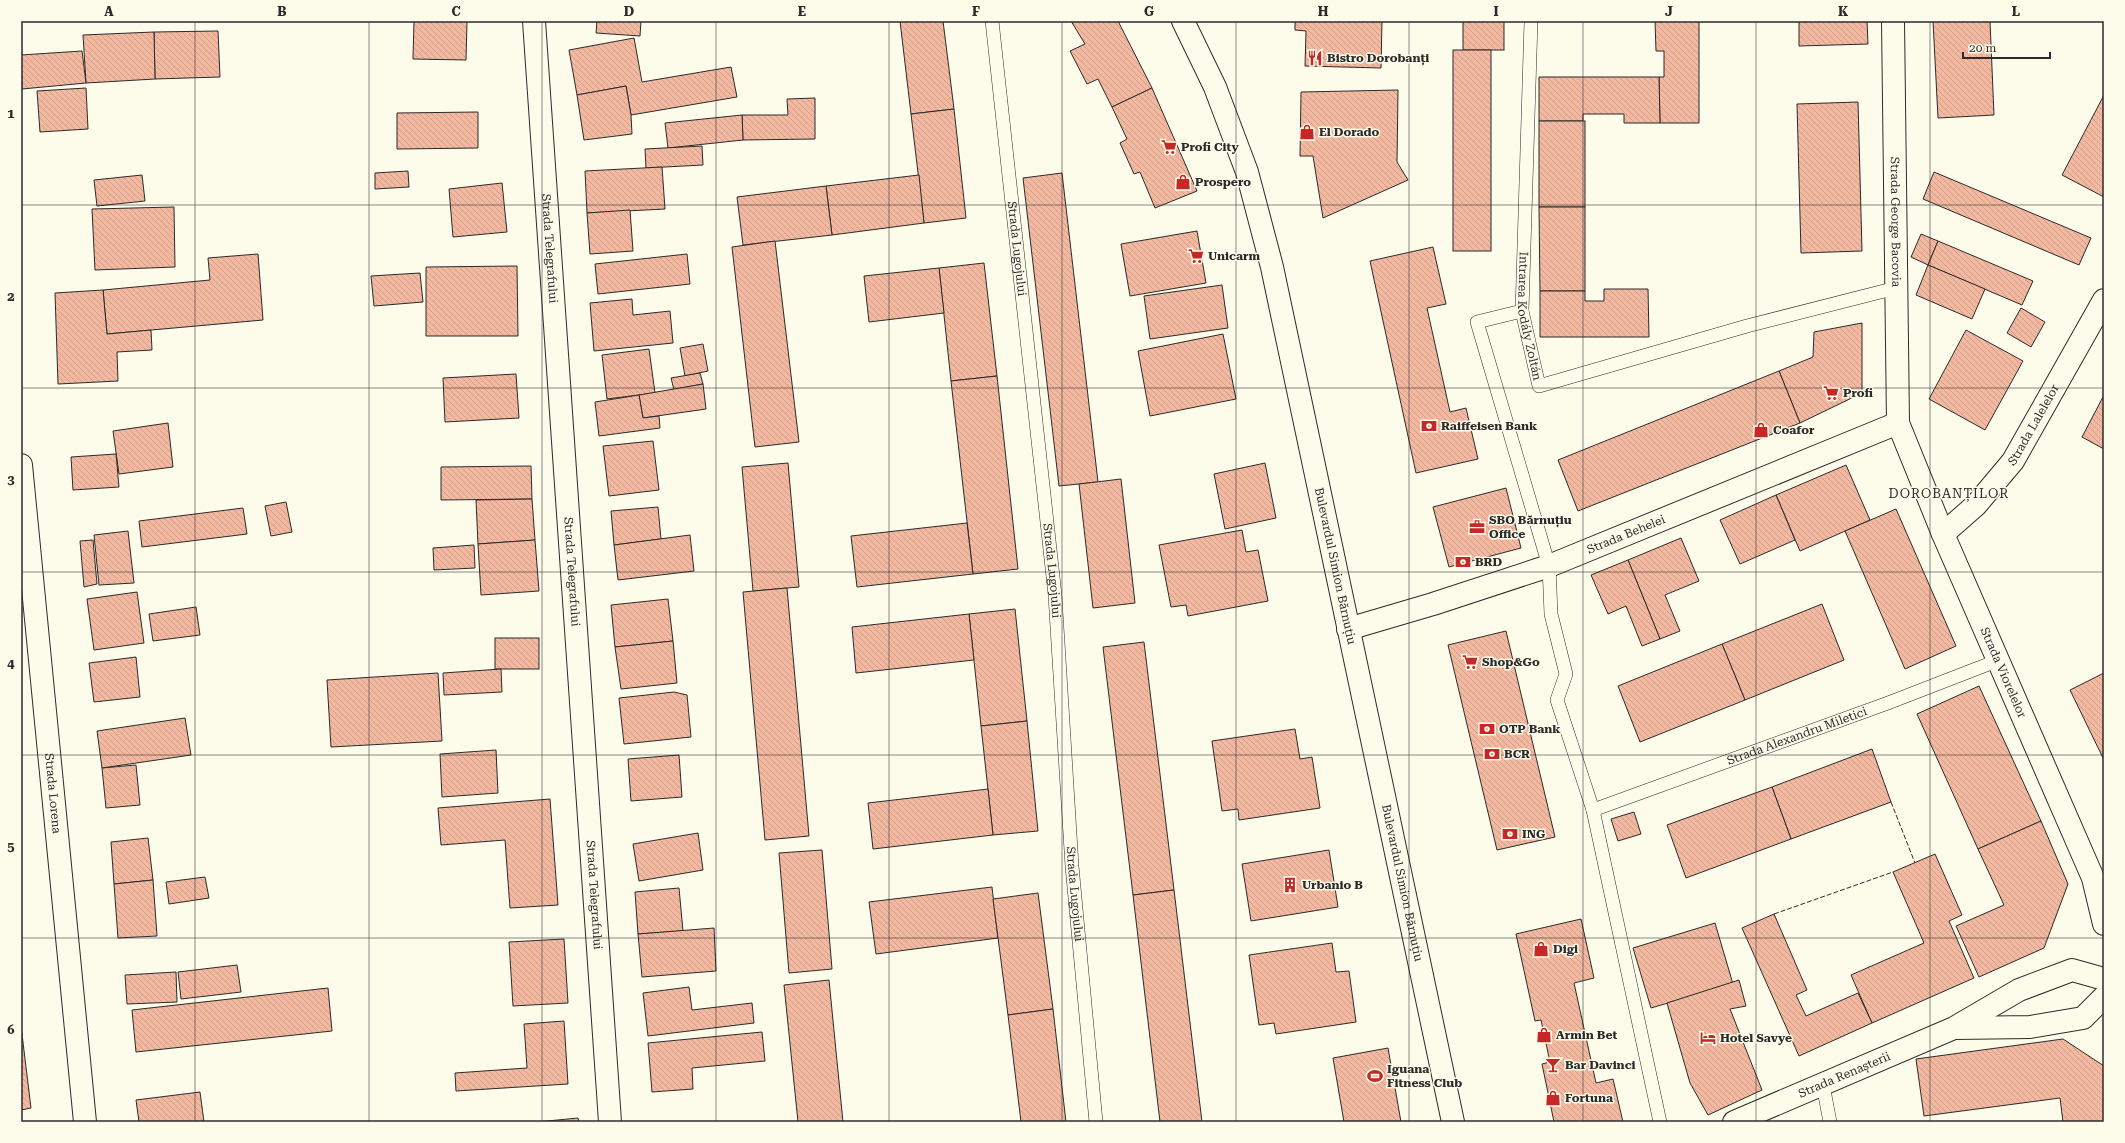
<svg xmlns="http://www.w3.org/2000/svg" width="2125" height="1143" viewBox="0 0 2125 1143" font-family="'Roboto Serif',serif">
<style>
.building{fill:url(#building-back-hatch);stroke:#2b2b2b}
.lines{fill:none;stroke-linecap:round;stroke-linejoin:round}
.service-casing{stroke:#2b2b2b;stroke-width:14}
.minor-casing{stroke:#2b2b2b;stroke-width:24}
.primary-casing{stroke:#2b2b2b;stroke-width:24}
.service{stroke:#fdfbea;stroke-width:13}
.minor{stroke:#fdfbea;stroke-width:22}
.primary{stroke:#fdfbea;stroke-width:22}
.fence{stroke:#2b2b2b;stroke-width:1;stroke-dasharray:5 2;stroke-linecap:butt}
.grid{fill:none;stroke:#2b2b2b;stroke-width:1;stroke-opacity:0.55}
.labels{text-anchor:middle;stroke-width:3;stroke-linejoin:round;paint-order:stroke}
.poi-label{font-size:12px;font-weight:bold;fill:#2b2b2b;stroke:#fdfbea;text-anchor:start}
.street-label{font-size:12px;fill:#2b2b2b;stroke:#fdfbea}
.neighbourhood-label{font-size:13px;letter-spacing:1px;fill:#2b2b2b;stroke:#fdfbea}
.neatline{fill:none;stroke:#2b2b2b;stroke-width:1.5}
.grid-label{font-size:13px;text-anchor:middle;font-weight:bold;fill:#2b2b2b}
</style>
<defs>
<pattern id="building-back-hatch" width="6" height="6" patternUnits="userSpaceOnUse"><rect width="6" height="6" fill="#f2b8a0"/><path d="M-1 5l2 2M0 0l6 6M5-1l2 2" fill="none" stroke="#d09e8a"/></pattern>
</defs>
<rect width="100%" height="100%" fill="#fdfbea"/>
<g class="building">
<polygon points="414,21 467,21 466,60 413,59"/>
<polygon points="597,21 641,21 640,36 596,33"/>
<polygon points="900,21 943,21 954,109 911,114"/>
<polygon points="1071,21 1118,21 1152,88 1112,107 1098,79 1087,84 1070,51 1085,44"/>
<polygon points="1295,21 1382,21 1381,68 1305,66 1306,31 1295,30"/>
<rect x="1463" y="21" width="41" height="29"/>
<polygon points="1655,21 1699,21 1699,123 1660,123 1659,77 1664,77 1664,51 1656,51"/>
<polygon points="1799,21 1867,21 1868,44 1799,46"/>
<polygon points="1933,21 1990,21 1994,115 1938,118"/>
<polygon points="218,31 220,77 155,79 154,32"/>
<polygon points="154,32 155,79 86,83 83,35"/>
<polygon points="634,38 642,82 731,67 737,97 631,115 626,86 577,95 569,50"/>
<rect x="1453" y="50" width="38" height="201"/>
<polygon points="82,51 86,83 22,89 21,55"/>
<polygon points="1539,77 1659,77 1660,123 1624,123 1624,114 1583,114 1583,121 1539,121"/>
<polygon points="626,86 631,115 632,134 584,140 577,95"/>
<polygon points="86,88 88,129 40,132 37,91"/>
<polygon points="1152,88 1197,191 1155,208 1140,172 1134,174 1120,143 1127,139 1112,107"/>
<polygon points="1398,90 1397,162 1408,180 1323,218 1313,156 1300,156 1301,92"/>
<polygon points="2104,95 2104,197 2062,175"/>
<polygon points="815,98 815,139 743,140 742,115 788,115 787,99"/>
<polygon points="1858,102 1862,251 1801,253 1797,104"/>
<polygon points="954,109 966,218 924,223 911,114"/>
<polygon points="478,112 478,148 397,149 397,113"/>
<polygon points="742,115 743,140 668,148 665,123"/>
<rect x="1539" y="121" width="46" height="86"/>
<polygon points="702,146 703,165 646,168 645,149"/>
<polygon points="662,167 665,209 587,213 585,171"/>
<polygon points="408,171 409,187 375,189 375,173"/>
<polygon points="1934,172 2091,238 2079,265 1923,199"/>
<polygon points="1062,173 1098,482 1059,486 1023,178"/>
<polygon points="142,175 145,201 97,206 94,180"/>
<polygon points="919,175 924,223 832,235 826,186"/>
<polygon points="502,183 507,232 453,237 449,189"/>
<polygon points="826,186 832,235 743,245 737,197"/>
<polygon points="174,207 175,267 95,270 92,209"/>
<polygon points="1539,207 1585,207 1585,291 1540,291"/>
<polygon points="630,210 633,251 590,254 587,213"/>
<polygon points="1197,231 1206,283 1130,296 1121,244"/>
<polygon points="1921,234 1938,241 1928,265 1911,257"/>
<polygon points="775,241 799,442 755,447 732,247"/>
<polygon points="1938,241 2033,281 2022,305 1928,265"/>
<polygon points="1433,247 1446,304 1427,308 1450,412 1466,408 1478,459 1416,473 1370,261"/>
<polygon points="258,254 263,320 107,334 103,290 210,280 208,258"/>
<polygon points="687,254 690,284 598,294 595,264"/>
<polygon points="984,263 997,376 951,381 939,268"/>
<polygon points="1928,265 1985,289 1972,319 1916,295"/>
<polygon points="517,266 518,336 426,336 426,267"/>
<polygon points="939,268 944,313 869,322 864,276"/>
<polygon points="420,273 423,302 374,306 371,276"/>
<polygon points="1222,285 1228,328 1150,339 1144,296"/>
<polygon points="1604,289 1648,289 1649,337 1540,337 1540,291 1585,291 1585,301 1604,301"/>
<polygon points="103,290 107,334 151,330 152,350 117,352 118,381 58,384 55,293"/>
<polygon points="632,299 633,315 670,311 673,343 594,351 590,303"/>
<polygon points="2021,308 2045,322 2031,347 2007,333"/>
<polygon points="1862,323 1862,393 1800,423 1779,371 1813,357 1814,332"/>
<polygon points="1966,330 2023,361 1985,430 1929,399"/>
<polygon points="1223,334 1236,399 1150,416 1138,351"/>
<polygon points="703,344 708,371 685,376 680,348"/>
<polygon points="649,349 655,393 607,399 602,355"/>
<polygon points="1779,371 1800,423 1578,511 1558,460"/>
<polygon points="700,373 703,384 674,390 671,378"/>
<polygon points="516,374 519,418 445,422 443,378"/>
<polygon points="997,376 1018,569 973,574 951,381"/>
<polygon points="703,384 706,409 643,418 639,395"/>
<polygon points="639,395 643,418 659,416 660,428 599,436 595,402"/>
<polygon points="2104,395 2104,449 2082,437"/>
<polygon points="168,423 173,467 119,474 113,431"/>
<polygon points="653,441 659,490 609,496 603,446"/>
<polygon points="116,454 119,487 73,490 71,457"/>
<polygon points="788,463 799,587 753,591 742,467"/>
<polygon points="1265,463 1276,518 1225,529 1214,474"/>
<polygon points="1846,465 1870,520 1800,551 1776,495"/>
<polygon points="531,466 532,499 441,500 441,467"/>
<polygon points="1121,479 1135,603 1093,608 1079,484"/>
<polygon points="1506,488 1521,548 1449,567 1433,507"/>
<polygon points="1776,495 1795,540 1740,564 1720,520"/>
<polygon points="532,499 535,540 478,544 476,500"/>
<polygon points="286,502 292,532 271,536 265,506"/>
<polygon points="658,507 661,539 614,545 611,511"/>
<polygon points="243,508 247,534 142,547 139,521"/>
<polygon points="1896,509 1956,646 1905,669 1845,531"/>
<polygon points="967,523 973,574 857,587 851,536"/>
<polygon points="1242,530 1246,552 1258,550 1268,601 1188,616 1186,605 1171,607 1159,545"/>
<polygon points="128,531 134,583 99,585 94,535"/>
<polygon points="690,535 694,571 618,580 614,545"/>
<polygon points="1681,538 1699,581 1665,595 1680,631 1660,639 1628,560"/>
<polygon points="93,540 97,584 84,587 80,541"/>
<polygon points="535,540 539,591 481,595 478,544"/>
<polygon points="474,545 475,568 434,570 433,548"/>
<polygon points="1628,560 1660,639 1642,646 1626,606 1608,614 1591,575"/>
<polygon points="787,588 809,836 765,840 743,592"/>
<polygon points="137,592 144,643 94,650 87,599"/>
<polygon points="668,599 673,641 615,647 611,605"/>
<polygon points="1822,604 1844,660 1745,700 1722,644"/>
<polygon points="196,607 200,635 153,641 149,614"/>
<polygon points="1015,609 1027,721 981,726 969,614"/>
<polygon points="969,614 974,660 856,673 852,627"/>
<polygon points="1506,631 1555,837 1497,850 1448,645"/>
<rect x="495" y="638" width="44" height="31"/>
<polygon points="673,641 677,683 621,689 615,647"/>
<polygon points="1144,642 1174,890 1133,895 1103,647"/>
<polygon points="1722,644 1745,700 1640,742 1618,686"/>
<polygon points="136,657 140,697 94,702 89,663"/>
<polygon points="501,669 502,692 444,695 443,673"/>
<polygon points="438,673 442,741 331,747 327,680"/>
<polygon points="2104,673 2104,760 2070,690"/>
<polygon points="1979,686 2041,821 1978,849 1917,714"/>
<polygon points="674,692 687,695 691,737 624,744 619,698"/>
<polygon points="185,718 191,755 102,768 97,731"/>
<polygon points="1027,721 1038,831 993,835 981,726"/>
<polygon points="1295,729 1300,759 1312,757 1320,808 1239,820 1238,809 1222,811 1212,741"/>
<polygon points="1872,749 1891,802 1791,839 1772,787"/>
<polygon points="496,750 498,793 442,797 440,754"/>
<polygon points="679,755 682,797 631,801 628,759"/>
<polygon points="136,765 140,805 106,808 102,768"/>
<polygon points="1772,787 1791,839 1686,878 1667,825"/>
<polygon points="988,789 993,835 873,849 868,803"/>
<polygon points="550,799 558,905 510,908 505,840 441,845 438,808"/>
<polygon points="1634,812 1641,834 1618,841 1611,819"/>
<polygon points="2041,821 2068,884 2044,948 1979,977 1956,926 2004,905 1978,849"/>
<polygon points="698,833 703,870 639,881 633,844"/>
<polygon points="148,838 153,880 114,884 111,842"/>
<polygon points="822,850 832,969 789,973 779,853"/>
<polygon points="1329,850 1338,907 1251,921 1242,864"/>
<polygon points="1935,854 1962,915 1949,921 1974,978 1872,1023 1851,975 1924,943 1893,872"/>
<polygon points="205,877 209,898 169,904 166,882"/>
<polygon points="153,880 157,936 118,938 114,884"/>
<polygon points="992,887 998,938 876,954 869,902"/>
<polygon points="679,888 683,931 638,934 635,892"/>
<polygon points="1174,890 1202,1122 1160,1122 1133,895"/>
<polygon points="1038,893 1053,1009 1008,1015 993,899"/>
<polygon points="1774,914 1807,990 1796,995 1806,1016 1858,993 1872,1023 1799,1056 1742,928"/>
<polygon points="1581,919 1594,978 1574,983 1596,1083 1613,1079 1623,1122 1554,1122 1542,1064 1550,1062 1541,1020 1535,1021 1516,934"/>
<polygon points="1715,923 1733,984 1651,1008 1633,948"/>
<polygon points="714,928 716,971 642,977 638,934"/>
<polygon points="564,939 568,1003 513,1006 509,942"/>
<polygon points="1332,943 1336,972 1349,971 1356,1022 1276,1034 1274,1023 1259,1025 1249,955"/>
<polygon points="237,965 241,992 181,999 178,972"/>
<polygon points="176,972 177,1002 127,1004 125,975"/>
<polygon points="829,980 843,1122 798,1122 784,985"/>
<polygon points="1739,980 1746,1006 1730,1009 1762,1090 1708,1115 1690,1083 1667,1003"/>
<polygon points="689,987 692,1010 752,1003 754,1023 648,1036 643,993"/>
<polygon points="328,988 332,1031 136,1052 132,1010"/>
<polygon points="1053,1009 1066,1122 1021,1122 1008,1015"/>
<polygon points="564,1021 568,1084 456,1091 455,1073 527,1068 524,1024"/>
<polygon points="21,1026 31,1108 21,1110"/>
<polygon points="762,1032 765,1061 692,1068 693,1089 652,1092 648,1043"/>
<polygon points="2063,1039 2104,1066 2104,1122 2063,1122 2060,1098 1924,1116 1916,1059"/>
<polygon points="1388,1048 1401,1122 1344,1122 1333,1058"/>
<polygon points="200,1092 204,1122 139,1122 136,1100"/>
<polygon points="578,1118 579,1122 537,1122"/>
</g>
<g class="lines">
<defs>
<g id="service">
<path id="s1" d="M992,21L1055,595L1072,866L1096,1122"/>
<path id="s2" d="M1531,21L1522,311L1539,386L1747,326L1896,288"/>
<polyline points="1522,311 1477,322 1549,566 1551,614 1566,674 1557,700 1593,810 1660,1122"/>
<path id="s3" d="M1593,810L1888,703L1999,660"/>
<polyline points="1823,1085 1830,1122"/>
</g>
<g id="minor">
<path id="s4" d="M534,21L610,1122"/>
<path id="s5" d="M1893,21L1898,423L1943,534L2093,878L2104,924"/>
<path id="s6" d="M21,465L85,1122"/>
<path id="s7" d="M1943,534L1976,505L2013,461L2104,300"/>
<path id="s8" d="M1348,629L1433,604L1549,566L1898,423"/>
<polyline points="1955,1028 2030,1027 2083,1018 2104,997"/>
<path id="s9" d="M1734,1122L1954,1028L2019,990L2072,970L2104,979"/>
</g>
<g id="primary">
<path id="s10" d="M1183,21L1215,87L1247,172L1272,267L1453,1122"/>
</g>
</defs>
<use href="#service" class="service-casing"/>
<use href="#minor" class="minor-casing"/>
<use href="#primary" class="primary-casing"/>
<use href="#service" class="service"/>
<use href="#minor" class="minor"/>
<use href="#primary" class="primary"/>
<g class="fence">
<polyline points="1891,802 1915,863"/>
<polyline points="1774,914 1893,872"/>
</g>
</g>
<path class="grid" d="M195,21V1122M369,21V1122M542,21V1122M716,21V1122M889,21V1122M1062,21V1122M1236,21V1122M1409,21V1122M1583,21V1122M1756,21V1122M1930,21V1122M21,205H2104M21,388H2104M21,572H2104M21,755H2104M21,938H2104"/>
<defs>
<symbol id="restaurant-bare" viewBox="-9 -9 18 18"><path d="M-5-6h1v4h1v-4h1v4h1v-4h1v5L-1.5 .5V6h-2V.5L-5-1ZM5-6V6H3V1.5H1.5Q1.5-4 5-6Z" fill="#c62828" stroke="#fdfbea" stroke-width="2.5" paint-order="stroke"/></symbol>
<symbol id="shop-bare" viewBox="-9 -9 18 18"><path d="M-5-2.5h2.3a2.7 3.5 0 0 1 5.4 0H5L5.5 6h-11ZM-1.5-2.5h3a1.5 2.3 0 0 0-3 0Z" fill="#c62828" stroke="#fdfbea" stroke-width="2.5" paint-order="stroke"/></symbol>
<symbol id="supermarket-bare" viewBox="-9 -9 18 18"><path d="M-6-5.5h2.5l.6 2H6L4.5 2H-2.5L-4.4-4H-6ZM-1.5 3.2a1.3 1.3 0 1 0 .1 0ZM3 3.2a1.3 1.3 0 1 0 .1 0Z" fill="#c62828" stroke="#fdfbea" stroke-width="2.5" paint-order="stroke"/></symbol>
<symbol id="bank-bare" viewBox="-9 -9 18 18"><path d="M-6-4H6V4H-6ZM0-2.3a2.3 2.3 0 1 0 0 4.6a2.3 2.3 0 1 0 0-4.6Z" fill="#c62828" stroke="#fdfbea" stroke-width="2.5" paint-order="stroke"/></symbol>
<symbol id="office-bare" viewBox="-9 -9 18 18"><path d="M-6-3h4V-5.5h4V-3h4V5H-6ZM-1-4.5V-3h2v-1.5ZM-6 0V1H6V0Z" fill="#c62828" stroke="#fdfbea" stroke-width="2.5" paint-order="stroke"/></symbol>
<symbol id="building-bare" viewBox="-9 -9 18 18"><path d="M-4-6H4V6H1V3H-1V6H-4ZM-2.5-4.3h1.7v1.8h-1.7ZM.8-4.3h1.7v1.8H.8ZM-2.5-1h1.7V.8h-1.7ZM.8-1h1.7V.8H.8Z" fill="#c62828" stroke="#fdfbea" stroke-width="2.5" paint-order="stroke"/></symbol>
<symbol id="hotel-bare" viewBox="-9 -9 18 18"><path d="M-6-4.5h1.5V1H6V5H4.5V3h-9V5H-6ZM-4 0a1.8 1.8 0 1 1 3.6 0ZM.5 0V-2.5h3Q6-2.5 6 0Z" fill="#c62828" stroke="#fdfbea" stroke-width="2.5" paint-order="stroke"/></symbol>
<symbol id="bar-bare" viewBox="-9 -9 18 18"><path d="M-6-5H6L.8 .8V4.5H3.5V6h-7V4.5H-.8V.8Z" fill="#c62828" stroke="#fdfbea" stroke-width="2.5" paint-order="stroke"/></symbol>
<symbol id="stadium-bare" viewBox="-9 -9 18 18"><path d="M0-5a6.5 5 0 1 0 0 10a6.5 5 0 1 0 0-10ZM-3.5-1.8h7v3.6h-7Z" fill="#c62828" stroke="#fdfbea" stroke-width="2.5" paint-order="stroke"/></symbol>
</defs>
<g fill-rule="evenodd">
<use href="#restaurant-bare" x="1304" y="47" width="22" height="22"/>
<use href="#shop-bare" x="1296" y="121" width="22" height="22"/>
<use href="#supermarket-bare" x="1158" y="136" width="22" height="22"/>
<use href="#shop-bare" x="1172" y="171" width="22" height="22"/>
<use href="#supermarket-bare" x="1185" y="245" width="22" height="22"/>
<use href="#supermarket-bare" x="1820" y="382" width="22" height="22"/>
<use href="#bank-bare" x="1418" y="415" width="22" height="22"/>
<use href="#shop-bare" x="1750" y="419" width="22" height="22"/>
<use href="#office-bare" x="1466" y="516" width="22" height="22"/>
<use href="#bank-bare" x="1452" y="551" width="22" height="22"/>
<use href="#supermarket-bare" x="1459" y="651" width="22" height="22"/>
<use href="#bank-bare" x="1476" y="718" width="22" height="22"/>
<use href="#bank-bare" x="1481" y="743" width="22" height="22"/>
<use href="#bank-bare" x="1499" y="823" width="22" height="22"/>
<use href="#building-bare" x="1279" y="874" width="22" height="22"/>
<use href="#shop-bare" x="1530" y="938" width="22" height="22"/>
<use href="#shop-bare" x="1533" y="1024" width="22" height="22"/>
<use href="#hotel-bare" x="1697" y="1027" width="22" height="22"/>
<use href="#bar-bare" x="1542" y="1054" width="22" height="22"/>
<use href="#stadium-bare" x="1364" y="1065" width="22" height="22"/>
<use href="#shop-bare" x="1542" y="1087" width="22" height="22"/>
</g>
<g class="labels">
<g class="poi-label">
<text x="1327" y="62">Bistro Dorobanți</text>
<text x="1319" y="136">El Dorado</text>
<text x="1181" y="151">Profi City</text>
<text x="1195" y="186">Prospero</text>
<text x="1208" y="260">Unicarm</text>
<text x="1843" y="397">Profi</text>
<text x="1441" y="430">Raiffeisen Bank</text>
<text x="1773" y="434">Coafor</text>
<text x="1489" y="524">SBO Bărnuțiu<tspan x="1489" dy="14">Office</tspan></text>
<text x="1475" y="566">BRD</text>
<text x="1482" y="666">Shop&amp;Go</text>
<text x="1499" y="733">OTP Bank</text>
<text x="1504" y="758">BCR</text>
<text x="1522" y="838">ING</text>
<text x="1302" y="889">Urbanio B</text>
<text x="1553" y="953">Digi</text>
<text x="1556" y="1039">Armin Bet</text>
<text x="1720" y="1042">Hotel Savye</text>
<text x="1565" y="1069">Bar Davinci</text>
<text x="1387" y="1073">Iguana<tspan x="1387" dy="14">Fitness Club</tspan></text>
<text x="1565" y="1102">Fortuna</text>
</g>
<g class="street-label">
<text dy="4" stroke="none"><textPath href="#s5" startOffset="201">Strada George Bacovia</textPath></text>
<text dy="4" stroke="none"><textPath href="#s4" startOffset="228">Strada Telegrafului</textPath></text>
<text dy="4" stroke="none"><textPath href="#s1" startOffset="229">Strada Lugojului</textPath></text>
<text dy="4" stroke="none"><textPath href="#s2" startOffset="296">Intrarea Kodály Zoltán</textPath></text>
<text dy="4" stroke="none"><textPath href="#s7" startOffset="143">Strada Lalelelor</textPath></text>
<text dy="4" stroke="none"><textPath href="#s8" startOffset="294">Strada Behelei</textPath></text>
<text dy="4" stroke="none"><textPath href="#s10" startOffset="568">Bulevardul Simion Bărnuțiu</textPath></text>
<text dy="4" stroke="none"><textPath href="#s1" startOffset="553">Strada Lugojului</textPath></text>
<text dy="4" stroke="none"><textPath href="#s4" startOffset="552">Strada Telegrafului</textPath></text>
<text dy="4" stroke="none"><textPath href="#s5" startOffset="673">Strada Viorelelor</textPath></text>
<text dy="4" stroke="none"><textPath href="#s3" startOffset="217">Strada Alexandru Miletici</textPath></text>
<text dy="4" stroke="none"><textPath href="#s6" startOffset="330">Strada Lorena</textPath></text>
<text dy="4" stroke="none"><textPath href="#s10" startOffset="892">Bulevardul Simion Bărnuțiu</textPath></text>
<text dy="4" stroke="none"><textPath href="#s1" startOffset="877">Strada Lugojului</textPath></text>
<text dy="4" stroke="none"><textPath href="#s4" startOffset="876">Strada Telegrafului</textPath></text>
<text dy="4" stroke="none"><textPath href="#s9" startOffset="120">Strada Renașterii</textPath></text>
</g>
<g class="neighbourhood-label">
<text x="1949" y="498">DOROBANȚILOR</text>
</g>
</g>
<rect width="2125" height="1143" fill="none" stroke="#fdfbea" stroke-width="44"/>
<path d="M1963 52v6h87v-6" fill="none" stroke="#2b2b2b" stroke-width="2"/>
<text x="1969" y="52" font-size="12" fill="#2b2b2b" stroke="#fdfbea" stroke-width="3" paint-order="stroke">20 m</text>
<rect x="22" y="22" width="2081" height="1099" class="neatline"/>
<g class="grid-label">
<text x="109" y="16">A</text>
<text x="282" y="16">B</text>
<text x="456" y="16">C</text>
<text x="629" y="16">D</text>
<text x="802" y="16">E</text>
<text x="976" y="16">F</text>
<text x="1149" y="16">G</text>
<text x="1323" y="16">H</text>
<text x="1496" y="16">I</text>
<text x="1669" y="16">J</text>
<text x="1843" y="16">K</text>
<text x="2016" y="16">L</text>
<text x="11" y="118">1</text>
<text x="11" y="301">2</text>
<text x="11" y="484">3</text>
<text x="11" y="668">4</text>
<text x="11" y="851">5</text>
<text x="11" y="1034">6</text>
</g>
</svg>
